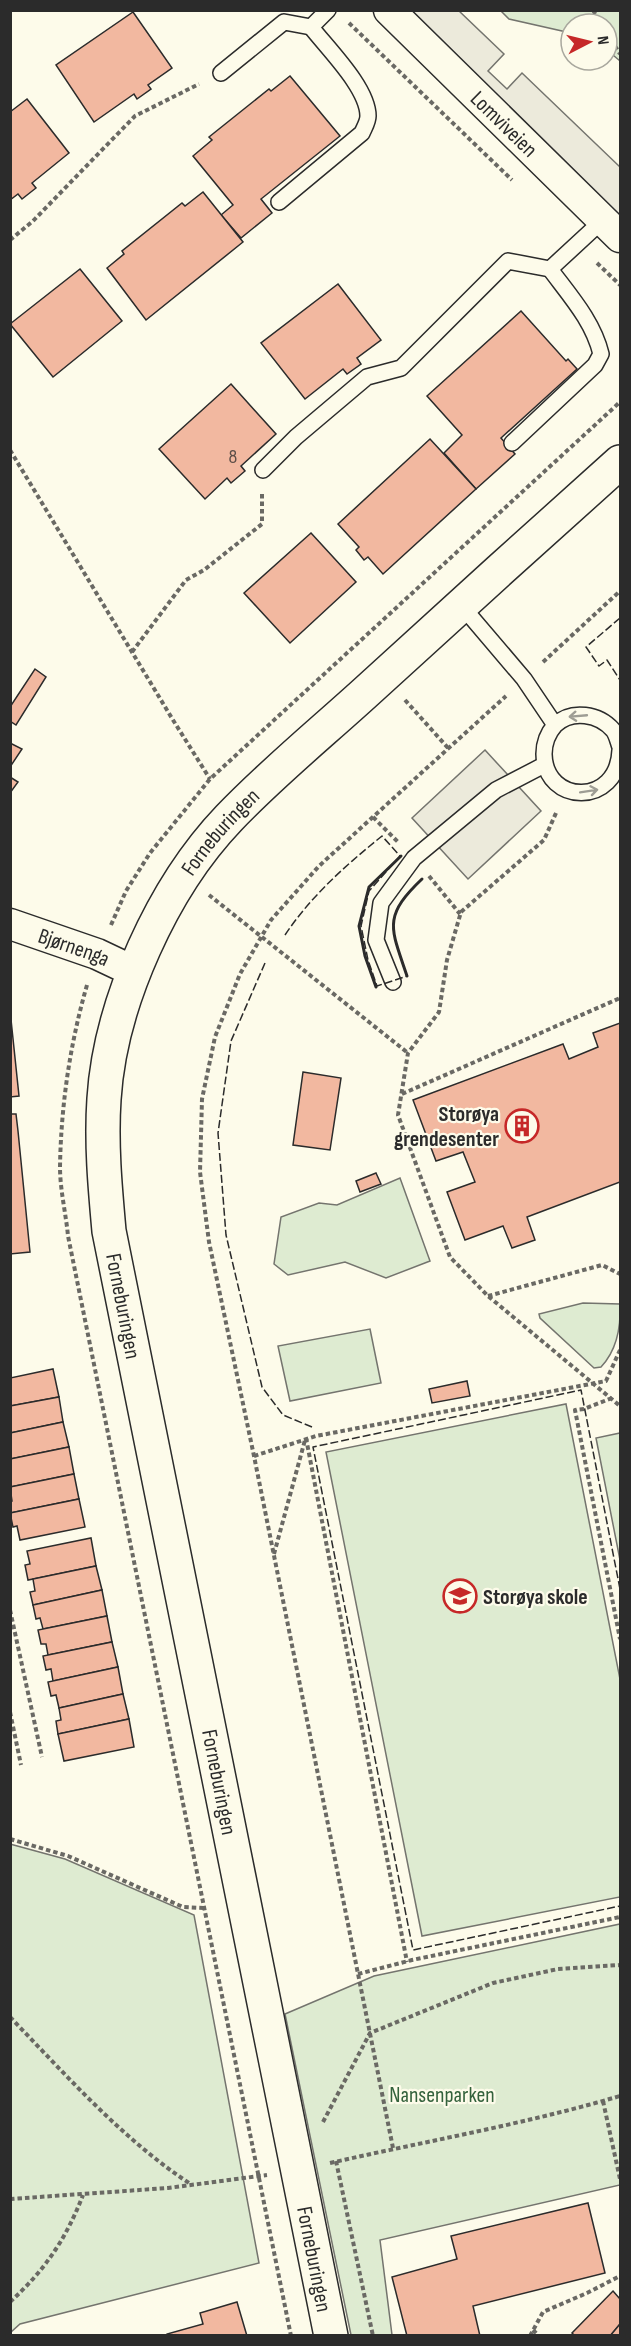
<svg xmlns="http://www.w3.org/2000/svg" width="631" height="2346" viewBox="0 0 631 2346" font-family="'Sofia Sans Condensed',sans-serif">
<style>
.green{fill:#deebd1;stroke:#74746e;stroke-width:1.5}
.parking{fill:#eceadb;stroke:#74746e;stroke-width:1.5}
.building{fill:#f2b8a0;stroke:#2b2b2b;stroke-width:1.5}
.lines{fill:none;stroke-linecap:round;stroke-linejoin:round}
.lane-casing{stroke:#2b2b2b;stroke-width:18}
.street-casing{stroke:#2b2b2b;stroke-width:33}
.secondary-casing{stroke:#2b2b2b;stroke-width:36}
.path{stroke:#6a6964;stroke-width:4;stroke-dasharray:4.5 3;stroke-linecap:butt}
.lane{stroke:#fdfbea;stroke-width:15}
.street{stroke:#fdfbea;stroke-width:30}
.secondary{stroke:#fdfbea;stroke-width:33}
.fence{stroke:#2b2b2b;stroke-width:1.5;stroke-dasharray:8 3;stroke-linecap:butt}
.wall{stroke:#2b2b2b;stroke-width:3}
.oneway{stroke:#9e9d94}
.labels{text-anchor:middle;stroke-width:4.5;stroke-linejoin:round;paint-order:stroke}
.number-label{font-size:20px;fill:#5d4e48}
.street-label{font-size:22px;fill:#2b2b2b;stroke:#fdfbea}
.poi-label{font-size:22px;font-weight:bold;fill:#2b2b2b;stroke:#fdfbea;text-anchor:end}
.park-label{font-size:22px;fill:#34623c;stroke:#fdfbea}
</style>
<rect width="100%" height="100%" fill="#fdfbea"/>
<g class="green">
<polygon points="501,11 620,11 620,61 607,50 607,24 571,24 571,33 509,19"/>
<polygon points="400,1178 430,1261 386,1278 345,1262 288,1275 274,1264 281,1217 319,1203 337,1205"/>
<path d="M583,1303L620,1304C621,1326 617,1350 601,1367L594,1368L540,1318L539,1314Z"/>
<polygon points="370,1329 381,1383 290,1401 278,1346"/>
<polygon points="566,1404 620,1679 620,1897 422,1936 326,1452"/>
<polygon points="620,1433 620,1560 596,1438"/>
<polygon points="10,1844 65,1859 194,1915 259,2263 20,2324 11,2332"/>
<polygon points="620,1924 620,2185 380,2240 392,2335 351,2335 285,2014 374,1976"/>
</g>
<g class="parking">
<polygon points="389,11 459,11 504,54 488,71 507,89 522,73 620,167 620,237"/>
<polygon points="485,750 541,811 468,879 412,818"/>
</g>
<g class="building">
<polygon points="133,12 172,68 148,85 151,89 137,99 134,94 94,122 56,65"/>
<polygon points="290,76 340,136 261,199 272,213 241,238 221,215 233,205 193,156 212,140 209,137 269,89 271,91"/>
<polygon points="27,99 69,153 32,183 36,188 22,199 18,194 10,200 10,112"/>
<polygon points="203,192 243,242 146,320 107,268 124,254 122,251 182,203 185,206"/>
<polygon points="80,269 122,321 53,377 10,324"/>
<polygon points="338,284 381,340 357,358 361,364 347,374 343,369 305,399 261,343"/>
<polygon points="521,311 566,361 568,359 577,369 501,438 515,454 476,489 444,453 462,435 427,396"/>
<polygon points="231,384 276,434 241,466 245,471 231,483 227,478 205,499 159,449"/>
<polygon points="430,439 476,489 383,574 368,557 364,560 356,550 359,547 338,524"/>
<polygon points="311,533 356,582 290,643 244,593"/>
<polygon points="35,669 46,677 16,725 10,721 10,707"/>
<polygon points="10,743 22,749 10,767"/>
<polygon points="10,777 18,782 10,793"/>
<polygon points="10,1010 19,1096 10,1097"/>
<polygon points="620,1023 620,1182 527,1217 535,1240 512,1248 503,1226 465,1240 447,1192 475,1182 463,1152 436,1161 413,1100 563,1044 569,1059 598,1047 593,1033"/>
<polygon points="303,1072 341,1078 330,1150 293,1145"/>
<polygon points="10,1114 16,1114 18,1131 30,1252 10,1254"/>
<polygon points="376,1173 381,1184 360,1192 356,1181"/>
<polygon points="53,1369 59,1397 10,1406 10,1378"/>
<polygon points="467,1381 470,1396 432,1403 429,1389"/>
<polygon points="59,1397 63,1422 10,1433 10,1406"/>
<polygon points="63,1422 69,1447 10,1459 10,1433"/>
<polygon points="69,1447 74,1474 10,1487 10,1459"/>
<polygon points="74,1474 79,1499 10,1513 10,1502 12,1501 10,1487"/>
<polygon points="79,1499 85,1527 20,1540 17,1526 13,1527 10,1513"/>
<polygon points="91,1538 96,1566 28,1580 25,1565 30,1564 27,1551"/>
<polygon points="96,1566 102,1590 33,1605 30,1592 35,1591 33,1579"/>
<polygon points="102,1590 107,1616 43,1629 40,1618 36,1619 33,1605"/>
<polygon points="107,1616 112,1642 48,1655 46,1644 41,1644 38,1630"/>
<polygon points="112,1642 118,1667 53,1681 51,1669 46,1670 43,1656"/>
<polygon points="118,1667 123,1694 59,1708 56,1695 51,1696 48,1682"/>
<polygon points="123,1694 129,1719 58,1734 56,1721 61,1720 59,1708"/>
<polygon points="129,1719 134,1747 64,1761 58,1734"/>
<polygon points="588,2203 605,2273 473,2306 480,2336 407,2336 392,2277 457,2259 451,2236"/>
<polygon points="613,2291 620,2299 620,2324 610,2336 575,2336 572,2333"/>
<polygon points="237,2302 247,2336 167,2336 167,2334 203,2324 200,2313"/>
<polygon points="620,2324 620,2336 610,2336"/>
</g>
<g class="lines">
<defs>
<g id="lane">
<polyline points="221,73 284,22 311,27 328,10"/>
<path d="M279,202L362,133C364,128 368,122 368,116C368,88 328,49 311,27"/>
<path d="M512,443L595,365L601,354C593,321 570,296 550,269"/>
<polyline points="263,470 296,437 367,377 401,368 508,261 550,269 603,220"/>
<polyline points="461,605 524,679 555,725"/>
<path d="M620,747C618,742 617,735 613,730C599,714 572,709 555,725C548,733 544,744 544,754C545,805 618,807 620,750"/>
<polyline points="393,982 376,940 381,903 414,858 496,790 544,765"/>
</g>
<g id="street">
<path id="s1" d="M389,10L620,237"/>
<path id="s2" d="M10,924L97,954L135,972"/>
</g>
<g id="secondary">
<path id="s3" d="M331,2336L109,1231C105,1187 101,1143 104,1099C110,1003 163,887 229,818C272,773 321,733 366,692C450,615 535,538 620,462"/>
</g>
</defs>
<use href="#lane" class="lane-casing"/>
<use href="#street" class="street-casing"/>
<use href="#secondary" class="secondary-casing"/>
<g class="path">
<polyline points="593,10 601,24"/>
<polyline points="349,23 512,180"/>
<polyline points="607,33 620,54"/>
<polyline points="10,240 33,221 135,116 199,84"/>
<polyline points="597,263 620,285"/>
<polyline points="10,450 173,720 210,779"/>
<polyline points="132,652 186,580 204,570 262,524 262,494"/>
<polyline points="543,662 620,591"/>
<polyline points="405,700 448,748"/>
<polyline points="556,813 544,840 461,912 447,960 439,1012 408,1053 398,1115 450,1257 488,1296 620,1406"/>
<polyline points="373,817 398,842"/>
<polyline points="429,876 460,914"/>
<polyline points="209,895 408,1053"/>
<polyline points="111,925 126,891 150,853 210,779 620,402"/>
<path d="M87,985C70,1044 61,1105 60,1167C60,1190 66,1214 68,1236L291,2336"/>
<polyline points="402,1094 620,998"/>
<polyline points="488,1296 602,1265 620,1274"/>
<polyline points="612,1398 584,1409 575,1410 620,1639"/>
<polyline points="306,1438 407,1962"/>
<polyline points="254,1456 316,1436 606,1381 620,1350"/>
<polyline points="274,1554 305,1440"/>
<polyline points="10,1610 42,1757"/>
<polyline points="10,1712 21,1765"/>
<polyline points="10,1839 68,1856 183,1907 204,1908"/>
<polyline points="358,1974 412,1960 620,1917"/>
<path d="M10,2017C67,2076 123,2140 192,2185"/>
<polyline points="603,2101 620,2179"/>
<polyline points="323,2122 370,2033 493,1983 558,1969 620,1965"/>
<polyline points="393,2148 254,1456 209,1242 200,1172 202,1099 215,1037 240,974 271,920 319,866 506,696"/>
<polyline points="336,2161 373,2336"/>
<path d="M330,2163C427,2141 525,2124 620,2096"/>
<polyline points="10,2199 168,2188 267,2175"/>
<path d="M10,2302C45,2270 66,2239 83,2195"/>
<polyline points="533,2330 539,2336"/>
<polyline points="530,2336 543,2312 587,2293 620,2276"/>
</g>
<use href="#lane" class="lane"/>
<use href="#street" class="street"/>
<use href="#secondary" class="secondary"/>
<g class="fence">
<polyline points="620,618 586,647 599,666 607,660 620,680"/>
<path d="M285,935C311,896 346,865 382,836L400,856L369,891L361,926L368,960L377,986L407,976C391,928 382,917 422,879"/>
<polyline points="265,963 231,1041 218,1133 226,1235 262,1387 283,1415 312,1427"/>
<polyline points="620,1589 581,1390 313,1447 413,1950 620,1906"/>
</g>
<g class="wall">
<path d="M407,976C391,928 382,917 422,879"/>
<polyline points="376,987 365,956 359,926 369,887 401,856"/>
</g>
</g>
<defs><path id="oneway-shaft" d="M-6 0H5M1.5-3L5.5 0L1.5 3" fill="none" stroke-width="1.6" stroke-linecap="round" stroke-linejoin="round" transform="scale(1.5)"/></defs>
<g class="oneway">
<use href="#oneway-shaft" transform="translate(578 716) rotate(175)"/>
<use href="#oneway-shaft" transform="translate(589 791) rotate(-9)"/>
</g>
<defs>
<symbol id="building-ring" viewBox="-11 -11 22 22"><circle r="9.5" fill="#fdfbea" stroke="#c62828" stroke-width="1.5"/><path d="M-4-6H4V6H1V3H-1V6H-4ZM-2.5-4.3h1.7v1.8h-1.7ZM.8-4.3h1.7v1.8H.8ZM-2.5-1h1.7V.8h-1.7ZM.8-1h1.7V.8H.8Z" fill="#c62828"/></symbol>
<symbol id="school-ring" viewBox="-11 -11 22 22"><circle r="9.5" fill="#fdfbea" stroke="#c62828" stroke-width="1.5"/><path d="M0-5L7-2L0 1L-7-2ZM-4 1L0 2.5L4 1V4Q0 6-4 4Z" fill="#c62828"/></symbol>
</defs>
<g fill-rule="evenodd">
<use href="#building-ring" x="503" y="1107" width="38" height="38"/>
<use href="#school-ring" x="441" y="1577" width="38" height="38"/>
</g>
<g class="labels">
<g class="number-label">
<text x="233" y="463">8</text>
</g>
<g class="street-label">
<text dy="8" stroke="none"><textPath href="#s1" startOffset="162">Lomviveien</textPath></text>
<text dy="8" stroke="none"><textPath href="#s3" startOffset="1556">Forneburingen</textPath></text>
<text dy="8" stroke="none"><textPath href="#s2" startOffset="68">Bjørnenga</textPath></text>
<text transform="translate(124 1306) rotate(79)" y="8">Forneburingen</text>
<text transform="translate(220 1782) rotate(79)" y="8">Forneburingen</text>
<text transform="translate(315 2259) rotate(79)" y="8">Forneburingen</text>
</g>
<g class="poi-label">
<text x="499" y="1121">Storøya<tspan x="499" dy="25">grendesenter</tspan></text>
<text x="483" y="1604" text-anchor="start">Storøya skole</text>
</g>
<g class="park-label">
<text x="442" y="2102">Nansenparken</text>
</g>
</g>
<rect width="631" height="2346" fill="none" stroke="#2b2b2b" stroke-width="24"/>
<g transform="translate(589 42) rotate(83)"><circle r="28" fill="#fdfbea" stroke="#a9a89e" stroke-width="1.5"/>
<path d="M0-4.5L10 22L0 15L-10 22Z" fill="#c62828"/>
<text y="-9" font-size="16" font-weight="bold" text-anchor="middle" fill="#2b2b2b">N</text>
</g>
</svg>
